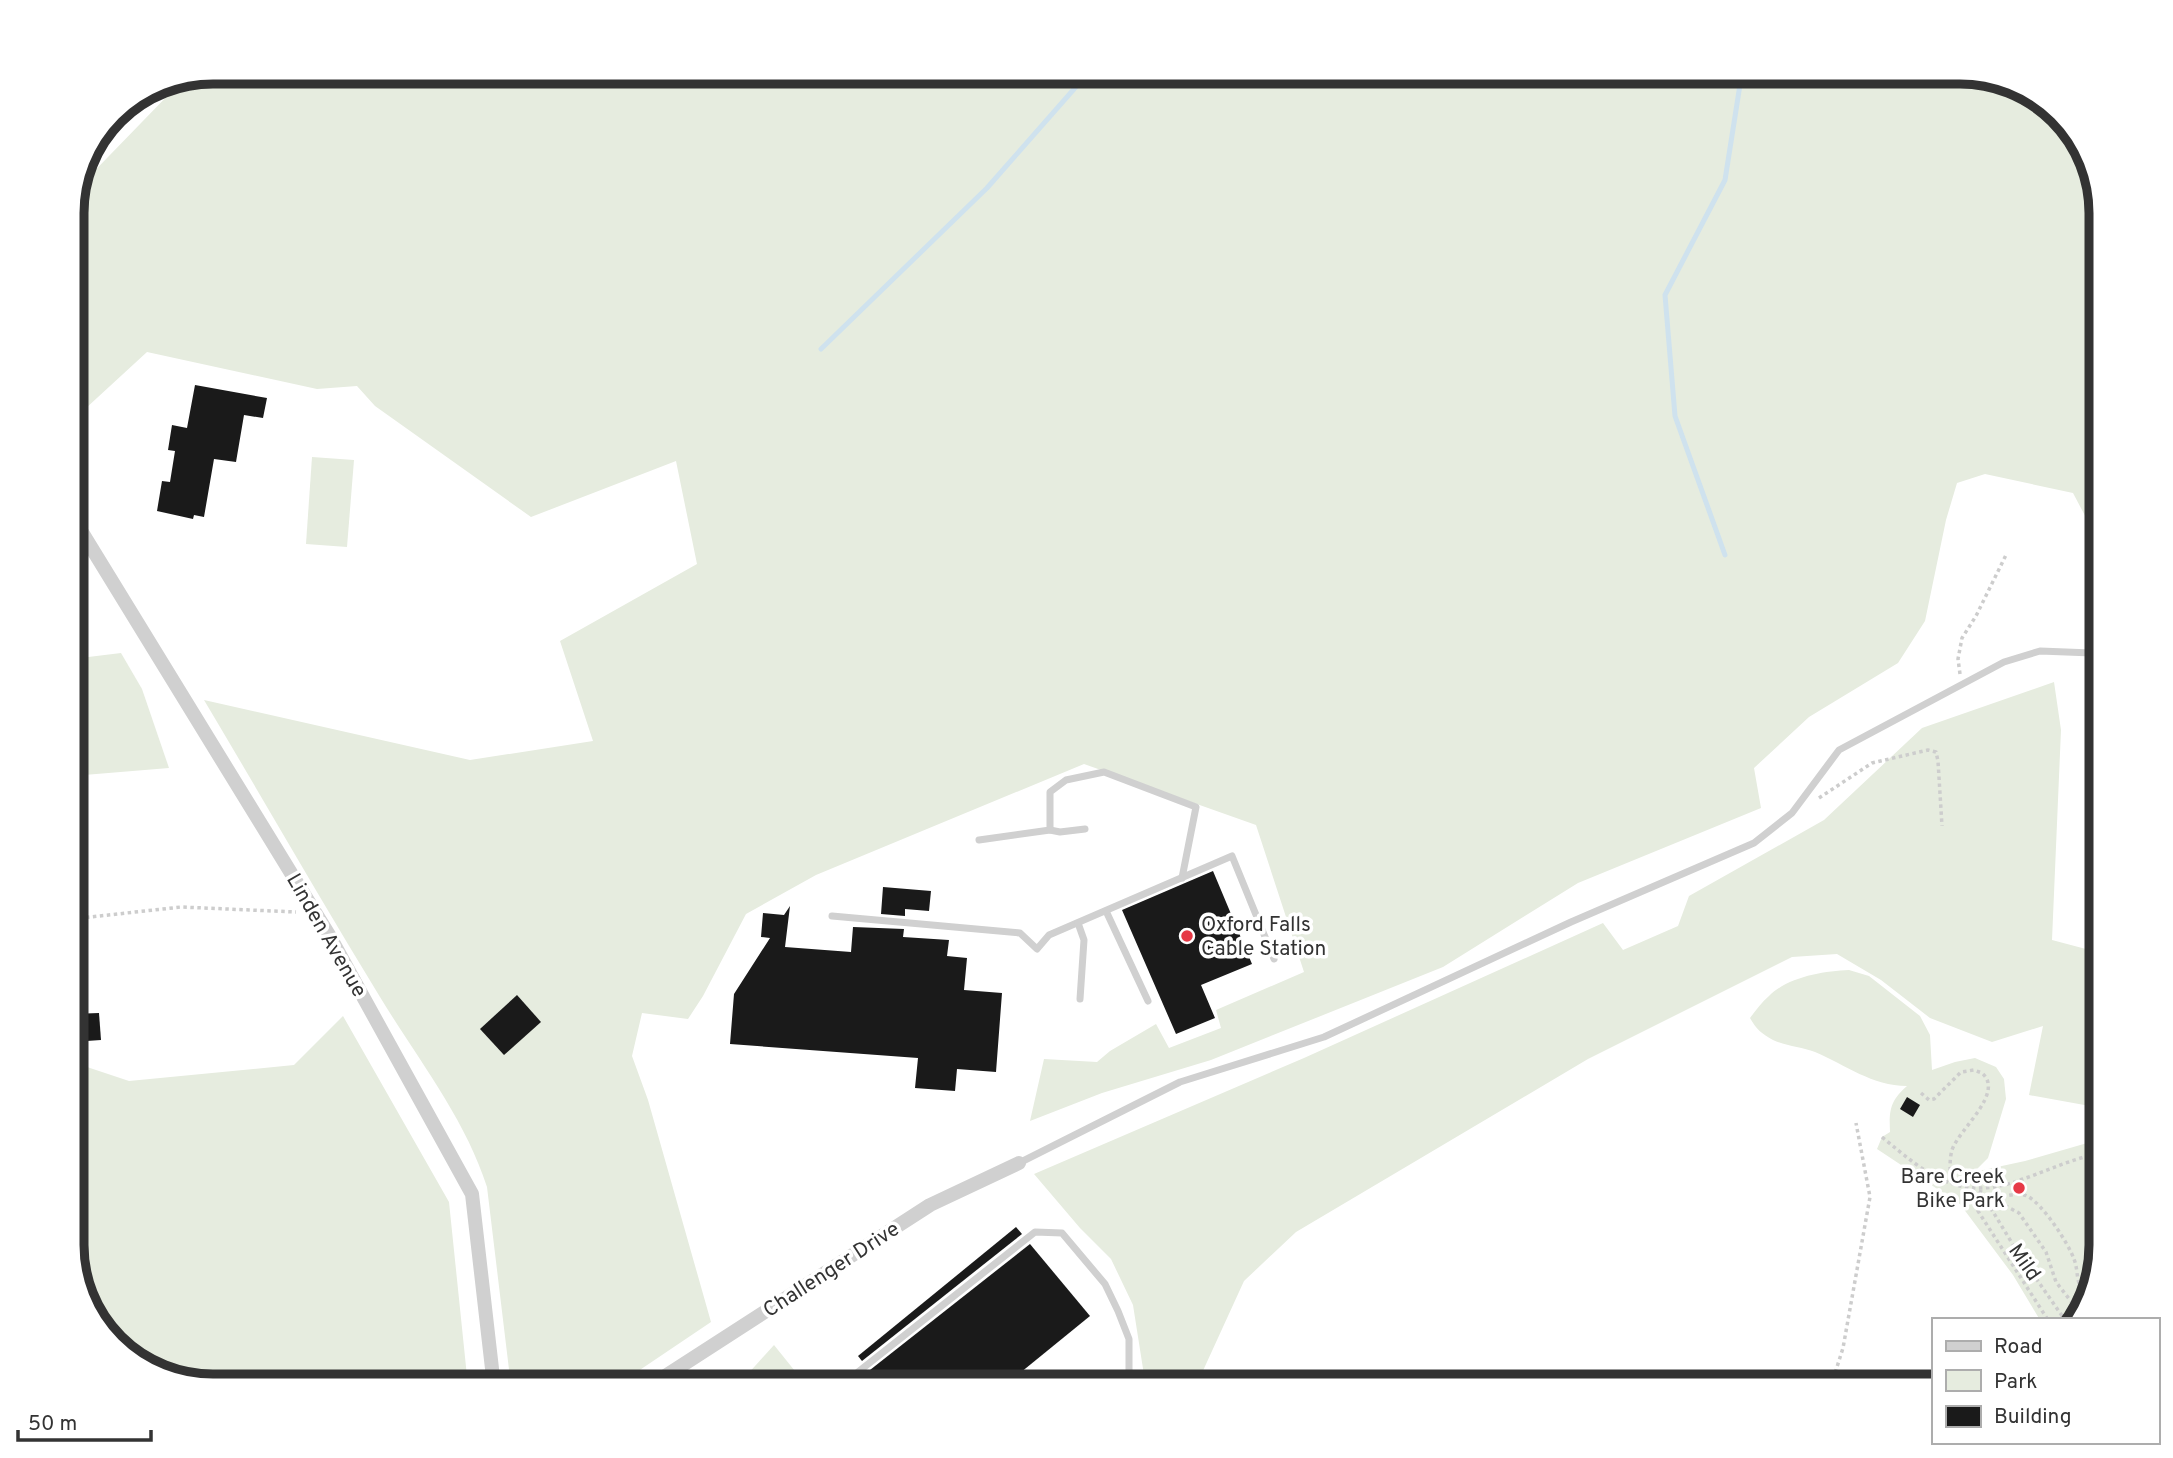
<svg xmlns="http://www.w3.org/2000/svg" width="2173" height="1458" viewBox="0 0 2173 1458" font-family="Overpass,sans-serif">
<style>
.green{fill:#e6ecdf}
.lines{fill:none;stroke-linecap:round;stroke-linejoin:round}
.stream{stroke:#cfe2ee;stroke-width:5}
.building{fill:#1a1a1a}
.path{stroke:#cdcdcd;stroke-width:3.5;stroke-dasharray:3.5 3.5;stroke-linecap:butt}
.service{stroke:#d0d0d0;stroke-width:7}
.minor{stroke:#d0d0d0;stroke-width:14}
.poi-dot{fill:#e63946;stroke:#fff;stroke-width:2.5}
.labels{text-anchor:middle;stroke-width:7;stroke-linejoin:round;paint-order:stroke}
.poi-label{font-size:21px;fill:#333;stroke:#fff;text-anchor:start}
.street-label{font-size:21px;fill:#333;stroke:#fff}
.rim{fill:none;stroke:#333;stroke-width:9}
</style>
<rect width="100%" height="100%" fill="#fff"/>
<g class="green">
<path d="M213,72H1960L2039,96L2083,143L2101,213V546L2073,493L1985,474L1957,483L1946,520L1925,621L1898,663L1809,717L1754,768L1761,808L1578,883L1443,967L1211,1060L1102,1093L1030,1121L1044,1059L1097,1062L1110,1051L1156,1024L1169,1048L1221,1028L1216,1010L1304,972L1256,825L1084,764L816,875L746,914L703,996L688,1019L642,1013L632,1056L648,1100L711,1322L616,1386H511L487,1187C465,1118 417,1058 380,997C320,899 263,799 204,700L470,760L593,741L560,641L697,564L676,461L531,517L375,406L357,386L317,389L147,352L85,409L72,403V204L75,191L174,89L173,80Z"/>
<polygon points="312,457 354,460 347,547 306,544"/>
<polygon points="121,653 142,689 169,768 72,776 72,659"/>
<polygon points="2054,682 2061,730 2052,940 2101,953 2101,1108 2029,1095 2043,1026 1992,1042 1930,1018 1881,980 1837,954 1792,957 1588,1059 1296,1232 1244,1281 1196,1386 1142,1386 1144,1375 1133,1305 1111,1259 1080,1228 1034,1174 1304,1058 1603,923 1623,950 1678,926 1689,896 1824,820 1922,728"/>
<path d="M1849,970L1869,976L1920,1016L1930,1035L1932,1070L1955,1062L1975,1058L1996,1067L2004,1079L2006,1099L1988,1158L1974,1172L2025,1161L2101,1139V1245L2078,1320H2040L2013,1275L1960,1204L1877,1149L1882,1137L1890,1132C1889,1110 1890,1101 1907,1086C1872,1086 1846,1065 1815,1052C1802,1047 1786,1046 1773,1040C1762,1034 1756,1029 1750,1018C1756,1010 1762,1002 1769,996C1788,977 1823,971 1849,970Z"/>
<polygon points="343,1016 449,1202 468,1386 213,1386 134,1362 90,1315 72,1254 72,1062 129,1081 294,1065"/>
<polygon points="774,1345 807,1386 737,1386"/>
</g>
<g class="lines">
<g class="stream">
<polyline points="821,349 987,188 1089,72"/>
<polyline points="1725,555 1675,416 1665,295 1725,180 1742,72"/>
</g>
</g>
<g class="building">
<polygon points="195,385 267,398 263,418 244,415 236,462 214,459 204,517 194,515 193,519 157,511 162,481 170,482 175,451 168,450 172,425 187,428"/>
<polygon points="1213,871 1252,964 1201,985 1215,1018 1176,1034 1122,910"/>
<polygon points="883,887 931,891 929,911 905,909 905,916 881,914"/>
<polygon points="790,906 785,947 851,952 853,927 904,929 903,937 949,940 947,956 967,958 964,990 1002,993 996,1072 957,1069 955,1091 915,1088 918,1058 730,1044 734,994 770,938 761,937 763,913 784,915"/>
<polygon points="517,995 541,1022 504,1055 480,1029"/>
<polygon points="99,1013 101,1040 72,1042 72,1014"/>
<polygon points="1907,1097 1920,1105 1913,1117 1900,1109"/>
<polygon points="1016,1227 1022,1234 862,1361 858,1356"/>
<polygon points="1030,1244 1090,1316 1004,1386 883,1386 870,1370"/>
</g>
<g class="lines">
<g class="path">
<path d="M105,126C122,122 136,115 138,96"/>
<polyline points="1960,674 1958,659 1962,638 1976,616 2006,555"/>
<polyline points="1819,798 1872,763 1928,750 1936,752 1938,761 1942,826"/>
<polyline points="72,919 181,907 296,912"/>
<path d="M1921,1093L1929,1100L1934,1099L1961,1072L1974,1070L1982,1073C2005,1093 1959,1129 1952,1150C1949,1161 1950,1173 1952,1184"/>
<path d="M1882,1137C1929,1176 1960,1203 2023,1179C2049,1170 2074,1158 2101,1153"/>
<polyline points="1981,1190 1977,1203 1978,1211 2048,1320"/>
<polyline points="1978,1198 2002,1204 2019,1213 2046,1252 2056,1282 2080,1313"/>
<path d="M1989,1201C2000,1198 2017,1191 2027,1196C2043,1204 2068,1243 2074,1259C2079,1272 2075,1285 2086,1294"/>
<polyline points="1987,1202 2015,1248 2065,1320"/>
<polyline points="1831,1386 1843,1348 1870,1197 1856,1123"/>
</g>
<g class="service">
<polyline points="1050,830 1060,832 1085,829"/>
<polyline points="979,840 1050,830 1050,792 1066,780 1104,772 1196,807 1182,878"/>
<polyline points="1106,911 1148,1001"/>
<polyline points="832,916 1020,933 1037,949 1049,935 1232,856 1274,959"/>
<polyline points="1078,923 1084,940 1080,999"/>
<polyline points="1019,1163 1180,1082 1324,1037 1571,922 1754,843 1792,813 1839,750 2004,662 2040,651 2092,653 2101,658"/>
<polyline points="851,1386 858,1372 1035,1232 1062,1233 1105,1284 1118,1311 1129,1339 1129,1386"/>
</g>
<g class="minor">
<polyline points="72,516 329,935 472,1194 494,1386"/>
<polyline points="650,1386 930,1205 1019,1163"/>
</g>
</g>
<g class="poi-dot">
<circle cx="1187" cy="936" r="7"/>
<circle cx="2019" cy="1188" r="7"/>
</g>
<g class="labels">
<g class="poi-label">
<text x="1201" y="931">Oxford Falls<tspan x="1201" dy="24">Cable Station</tspan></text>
<text x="2005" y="1183" text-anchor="end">Bare Creek<tspan x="2005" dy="24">Bike Park</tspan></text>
</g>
<g class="street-label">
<text transform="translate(327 935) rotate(60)" y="7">Linden Avenue</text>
<text transform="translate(2025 1262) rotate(55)" y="7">Mild</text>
<text transform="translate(831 1269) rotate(-33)" y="7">Challenger Drive</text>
</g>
</g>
<path d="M0 0H2173V1458H0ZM213 84H1960A129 129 0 0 1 2089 213V1245A129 129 0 0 1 1960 1374H213A129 129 0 0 1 84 1245V213A129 129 0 0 1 213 84Z" fill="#fff" fill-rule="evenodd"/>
<path class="rim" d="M213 84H1960A129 129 0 0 1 2089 213V1245A129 129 0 0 1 1960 1374H213A129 129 0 0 1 84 1245V213A129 129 0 0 1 213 84Z"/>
<rect x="1932" y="1318" width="228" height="126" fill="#ffffff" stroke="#adadad" stroke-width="2"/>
<rect x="1946" y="1341" width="35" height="10" fill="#d0d0d0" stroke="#adadad" stroke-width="2"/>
<text x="1994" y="1353" font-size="21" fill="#333333">Road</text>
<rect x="1946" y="1370" width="35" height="21" fill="#e6ecdf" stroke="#adadad" stroke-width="2"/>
<text x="1994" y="1388" font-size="21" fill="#333333">Park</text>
<rect x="1946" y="1406" width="35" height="21" fill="#1a1a1a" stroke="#adadad" stroke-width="2"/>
<text x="1994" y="1423" font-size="21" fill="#333333">Building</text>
<path d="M18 1430v10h133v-10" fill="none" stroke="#333333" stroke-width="3.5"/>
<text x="28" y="1430" font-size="21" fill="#333333" stroke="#ffffff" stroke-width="5" paint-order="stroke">50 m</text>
</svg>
